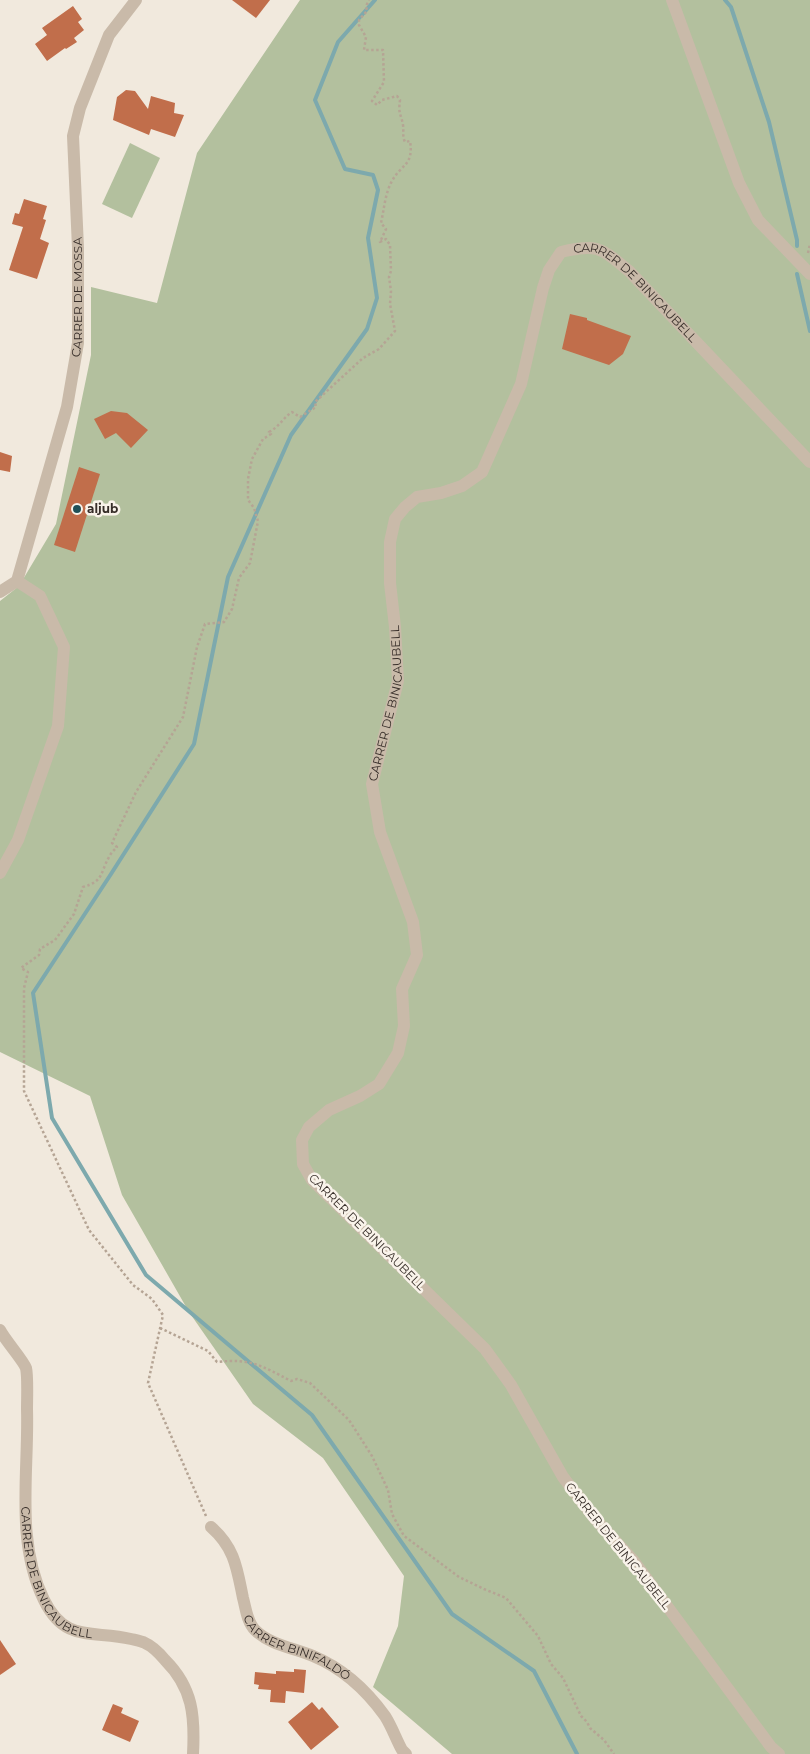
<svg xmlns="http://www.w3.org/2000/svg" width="810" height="1754" viewBox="0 0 810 1754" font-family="Montserrat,sans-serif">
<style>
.green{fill:#b3c09e}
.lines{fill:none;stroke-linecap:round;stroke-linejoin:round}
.stream{stroke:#7da9ad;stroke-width:4}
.building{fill:#c16e4b}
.path{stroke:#b5a494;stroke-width:2.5;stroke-dasharray:2.5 2.5;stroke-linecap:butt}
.minor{stroke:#c9baa9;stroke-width:12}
.poi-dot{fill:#205057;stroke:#f9f3ea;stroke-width:2}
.labels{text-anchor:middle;stroke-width:5;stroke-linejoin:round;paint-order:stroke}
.street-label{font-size:12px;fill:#372e29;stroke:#f9f3ea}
.poi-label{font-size:12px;font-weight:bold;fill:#372e29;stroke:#f9f3ea;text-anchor:start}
</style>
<rect width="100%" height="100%" fill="#f1e9dd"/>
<g class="green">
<polygon points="300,0 810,0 810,1754 452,1754 373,1687 398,1626 404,1576 323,1458 253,1404 189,1312 122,1195 90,1096 0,1052 0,601 19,586 56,524 91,355 91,287 157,303 197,153"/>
<polygon points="130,143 160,158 132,218 102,204"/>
</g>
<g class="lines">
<g class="stream">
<polyline points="375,0 338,42 315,100 345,169 373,175 378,190 368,238 377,298 367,329 291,435 228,577 194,744 111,874 33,993 52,1118 146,1275 312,1415 452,1614 534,1671 577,1754"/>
<polyline points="725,0 731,7 769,122 797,240 797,246"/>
<polyline points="797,274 810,331"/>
</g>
</g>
<g class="building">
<polygon points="232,0 270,0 256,18"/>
<polygon points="73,6 82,19 78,22 84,30 74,38 77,42 66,49 65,48 47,61 35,44 47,35 42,28"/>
<polygon points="126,90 135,91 148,109 151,96 175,103 174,113 184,115 175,137 151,129 149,135 113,120 117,97"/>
<polygon points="24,199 47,206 43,219 46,220 40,239 49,243 37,279 9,270 23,227 12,224 15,213 19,214"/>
<polygon points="570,314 587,318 587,320 631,336 623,354 609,365 562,349"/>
<polygon points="111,411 127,413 148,430 131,448 116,433 105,439 94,419"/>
<polygon points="0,452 12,456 10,472 0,470"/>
<polygon points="79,467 100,474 75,552 54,545"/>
<polygon points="0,1640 16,1664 0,1675"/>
<polygon points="294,1669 306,1670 304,1693 286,1691 285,1703 270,1702 271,1690 258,1689 259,1685 254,1684 255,1672 276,1674 276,1671 294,1672"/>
<polygon points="312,1702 319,1710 322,1707 339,1727 311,1750 288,1722"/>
<polygon points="113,1704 123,1708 121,1713 139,1721 130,1742 102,1730"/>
</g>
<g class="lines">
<g class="path">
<polyline points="808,253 810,244"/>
<path d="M160,1328L208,1351L217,1362C251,1358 262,1366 291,1381L297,1379L310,1383L349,1420L372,1456L388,1490L392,1514L404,1536L459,1577L484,1589L506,1598L538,1636L551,1664L563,1678L581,1716L587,1722L590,1728L604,1740L614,1754"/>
<path d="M206,1516L148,1383L163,1315L152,1299L133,1285L89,1230L24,1091V988L28,972L21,968L39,955L40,949L55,940L74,914L83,887C104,881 100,873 109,857C111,853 114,850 117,847L112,843L136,792L183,717L197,647L205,624L224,622L232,609L239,578L250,563L258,521L254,508L248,500V479L252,459L263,439L271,434L269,432C279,427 283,418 292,412L300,417L316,407L315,402L363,358L379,349L395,331L390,304L391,291L389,277L391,271L390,245L386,239L380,242L386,229L381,223C384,210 385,193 392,181C401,164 414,166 410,141L405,142C402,136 404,131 403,125C401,113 398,115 400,100L397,96L382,100L377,105L372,101L384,82L383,50H364L366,37L359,25V20L367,11L366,6L369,0"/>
</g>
<g class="minor">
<polyline points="672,0 739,183 758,220 810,274"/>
<path id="s1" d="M0,592L17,581L67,407L78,343V248L73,136L80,108L109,35L136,0"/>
<polyline points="0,873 18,840 58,726 64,647 40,596 17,581"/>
<path id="s2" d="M0,1330C5,1340 23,1360 26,1368C28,1376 27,1399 27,1409C29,1472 15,1541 44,1600C65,1643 92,1630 131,1639C135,1640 141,1641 145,1643C152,1646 160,1654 165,1660C193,1688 195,1716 193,1754"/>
<path id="s3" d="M211,1527C235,1548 237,1569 243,1598C246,1609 247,1622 255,1630C270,1645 294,1648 313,1656C342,1668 367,1691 385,1716C392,1727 396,1739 402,1750L406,1754"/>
<path id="s4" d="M779,1754L771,1747L633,1560L596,1520L563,1477L511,1385L485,1349L312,1180L303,1164L302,1140L309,1127L329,1110L360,1096L379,1084L398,1053L404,1026L402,989L417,955L413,922L380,832L372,784L398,681L395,627L390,583V542L395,519L405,507L417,497L441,493L462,486L482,472L521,384L543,288L549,270L561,252C598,243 601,248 629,271L810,462"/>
</g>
</g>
<circle class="poi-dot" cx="77" cy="509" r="5"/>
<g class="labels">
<g class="street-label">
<text dy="4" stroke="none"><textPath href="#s1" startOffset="312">CARRER DE MOSSA</textPath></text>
<text dy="4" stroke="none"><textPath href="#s4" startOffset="1898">CARRER DE BINICAUBELL</textPath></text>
<text dy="4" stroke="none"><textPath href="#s4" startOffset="1282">CARRER DE BINICAUBELL</textPath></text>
<text transform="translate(367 1232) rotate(45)" y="4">CARRER DE BINICAUBELL</text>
<text transform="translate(618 1546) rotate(51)" y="4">CARRER DE BINICAUBELL</text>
<text dy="4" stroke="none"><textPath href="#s2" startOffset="264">CARRER DE BINICAUBELL</textPath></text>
<text dy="4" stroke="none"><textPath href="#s3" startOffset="159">CARRER BINIFALDÓ</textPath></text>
</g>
<g class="poi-label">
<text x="87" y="513">aljub</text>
</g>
</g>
</svg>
